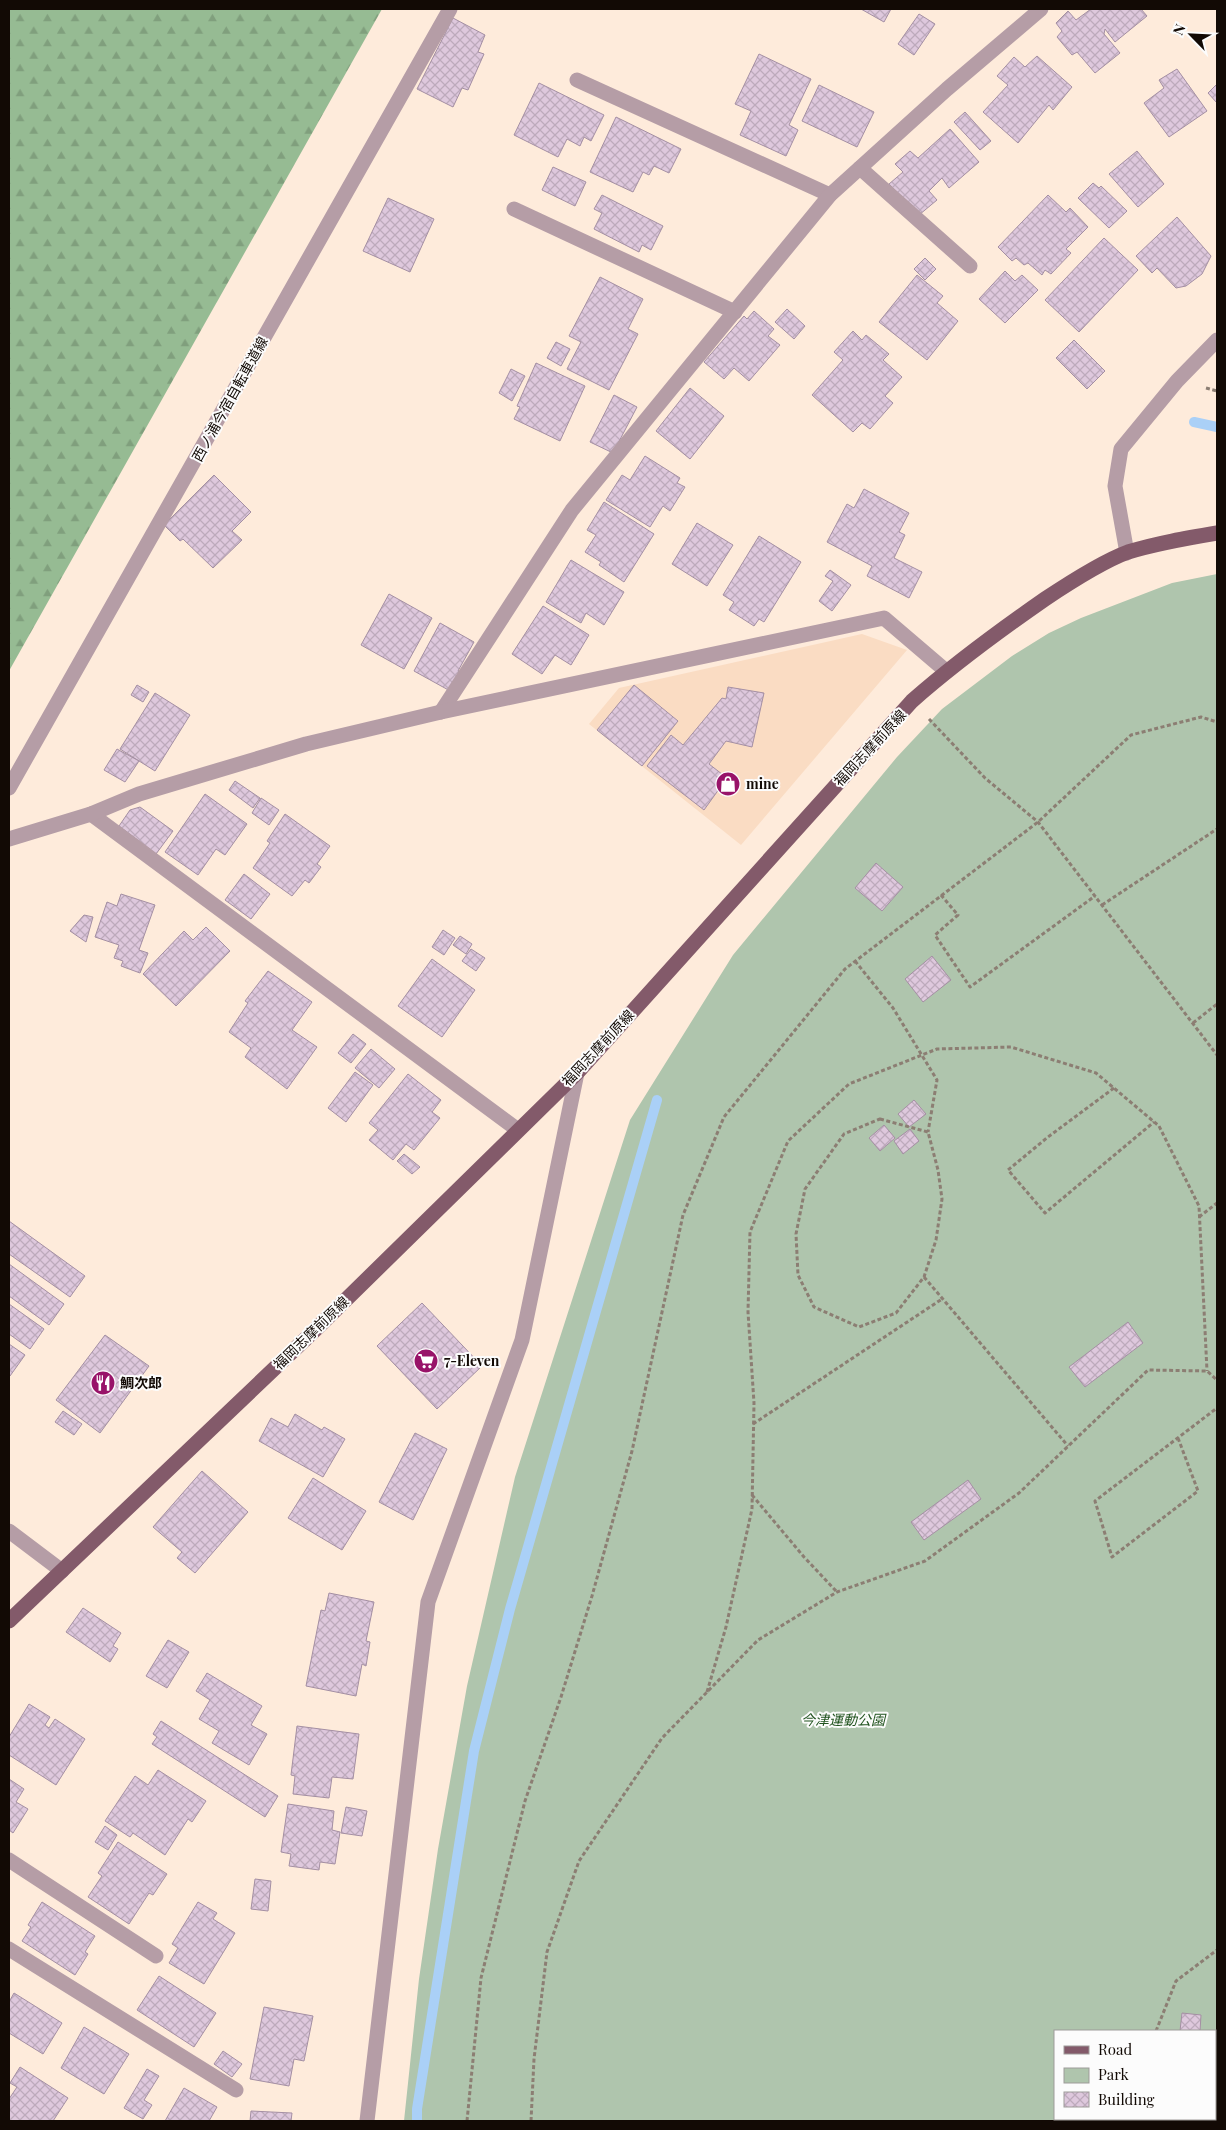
<svg xmlns="http://www.w3.org/2000/svg" width="1226" height="2130" viewBox="0 0 1226 2130" font-family="'Playfair Display','Noto Sans JP',serif">
<style>
.built{fill:#fadcc3}
.green{fill:#afc5ad;fill-rule:evenodd}
.forest{fill:url(#forest-firs)}
.lines{fill:none;stroke-linecap:round;stroke-linejoin:round}
.stream{stroke:#aad0f7;stroke-width:10}
.building{fill:url(#building-cross-hatch);stroke:#a48fa3}
.path{stroke:#8c7e73;stroke-width:3;stroke-dasharray:4 2.5;stroke-linecap:butt}
.minor{stroke:#b59da6;stroke-width:15}
.major{stroke:#835a6a;stroke-width:15}
.labels{text-anchor:middle;stroke-width:4;stroke-linejoin:round;paint-order:stroke}
.street-label{font-size:14px;fill:#120a05;stroke:#fcfcfc}
.poi-label{font-size:14px;font-weight:bold;fill:#120a05;stroke:#fcfcfc;text-anchor:start}
.park-label{font-size:14px;font-style:italic;fill:#21531f;stroke:#fcfcfc}
</style>
<defs>
<pattern id="forest-firs" width="22" height="20" patternUnits="userSpaceOnUse" patternTransform="scale(1.25)"><rect width="22" height="20" fill="#96bb93"/><path d="M5 1l3.5 6h-7zM16 11l3.5 6h-7z" fill="#809f7d"/></pattern>
<pattern id="building-cross-hatch" width="8" height="8" patternUnits="userSpaceOnUse" patternTransform="scale(1.25)"><rect width="8" height="8" fill="#dec8dd"/><path d="M0 0l8 8M0 8l8-8" fill="none" stroke="#bdaabc"/></pattern>
</defs>
<rect width="100%" height="100%" fill="#feebdb"/>
<polygon class="built" points="862,634 907,650 741,845 589,724 619,688"/>
<path class="green" d="M1217,574V2121H404L419,1979L438,1849L467,1686L515,1477L630,1120L733,955L897,757L942,709L1012,656L1049,633L1081,618L1172,583ZM1055,2031H1215V2119H1055Z"/>
<polygon class="forest" points="9,9 382,9 9,671"/>
<g class="lines">
<g class="stream">
<polyline points="1194,422 1217,427"/>
<polyline points="417,2121 417,2109 474,1751 510,1609 657,1100"/>
</g>
</g>
<g class="building">
<polygon points="861,9 891,9 884,22"/>
<polygon points="1091,9 1141,9 1147,16 1115,42 1105,29 1104,34 1120,53 1095,73 1077,52 1072,55 1057,37 1062,31 1056,23 1068,11 1076,20"/>
<polygon points="919,14 935,24 914,55 898,44"/>
<polygon points="453,18 485,35 478,52 484,54 468,90 462,88 453,107 417,89"/>
<polygon points="759,54 811,79 789,125 798,130 786,156 740,135 751,111 735,104"/>
<polygon points="1037,56 1072,87 1053,110 1049,105 1018,143 983,112 1008,85 997,76 1014,57 1025,67"/>
<polygon points="1177,69 1207,111 1169,137 1144,103 1164,88 1159,80"/>
<polygon points="539,83 604,115 591,141 584,137 580,146 567,139 558,157 514,135"/>
<polygon points="1217,84 1217,103 1208,93"/>
<polygon points="819,85 874,112 857,147 802,121"/>
<polygon points="965,112 991,141 980,150 954,122"/>
<polygon points="616,117 681,149 669,173 654,166 649,175 643,172 633,192 590,172"/>
<polygon points="950,129 979,162 949,188 942,178 929,191 937,200 919,215 889,184 903,172 895,164 910,151 918,158"/>
<polygon points="1137,151 1164,184 1138,207 1109,174"/>
<polygon points="553,167 586,182 575,206 542,190"/>
<polygon points="1093,183 1099,188 1101,186 1127,211 1109,228 1078,198"/>
<polygon points="602,195 663,226 651,250 642,245 639,252 594,229 602,213 594,209"/>
<polygon points="1048,195 1066,212 1070,208 1088,227 1066,249 1071,253 1051,274 1045,270 1042,275 1028,263 1024,265 1016,258 1012,261 998,247"/>
<polygon points="388,198 434,219 410,272 363,251"/>
<polygon points="1177,217 1211,256 1202,274 1186,286 1176,288 1157,268 1152,273 1136,256"/>
<polygon points="1104,238 1138,270 1079,332 1045,300"/>
<polygon points="925,258 936,269 925,280 914,269"/>
<polygon points="1005,271 1015,281 1022,275 1038,290 1005,323 979,299"/>
<polygon points="917,275 943,296 937,303 958,321 927,360 879,322"/>
<polygon points="600,277 643,299 628,329 638,334 609,390 567,369 581,342 569,336"/>
<polygon points="787,309 805,326 794,339 775,322"/>
<polygon points="754,311 774,329 768,336 780,345 749,381 734,368 724,379 704,362 744,316 747,319"/>
<polygon points="853,331 862,340 866,335 889,354 883,360 902,377 885,396 893,403 870,429 862,423 853,432 812,395 843,360 834,352"/>
<polygon points="1074,340 1105,371 1087,389 1056,358"/>
<polygon points="556,342 570,349 561,366 547,358"/>
<polygon points="536,363 585,386 560,441 514,419 520,407 517,406"/>
<polygon points="511,369 525,376 512,401 499,393"/>
<polygon points="690,388 724,416 690,459 656,431"/>
<polygon points="614,395 637,407 613,453 590,442"/>
<polygon points="645,456 680,478 677,483 685,487 670,511 663,506 650,527 606,500 622,475 630,480"/>
<polygon points="214,475 251,512 232,531 242,540 213,568 183,539 180,541 164,525"/>
<polygon points="864,489 909,513 899,532 905,535 894,558 922,572 909,598 867,576 872,566 827,542 847,504 854,508"/>
<polygon points="604,502 654,534 624,582 599,565 601,562 585,552 596,535 587,530"/>
<polygon points="697,523 733,545 707,586 672,564"/>
<polygon points="759,536 801,562 764,622 759,619 754,626 729,610 734,602 723,595"/>
<polygon points="571,560 624,592 604,625 586,613 581,623 546,602"/>
<polygon points="830,570 851,585 832,611 819,601 833,581 825,576"/>
<polygon points="389,594 432,618 404,669 361,645"/>
<polygon points="543,606 589,635 571,665 555,655 542,674 512,654"/>
<polygon points="440,623 474,642 458,671 462,673 452,692 414,671"/>
<polygon points="137,685 149,692 143,702 131,695"/>
<polygon points="634,685 678,721 642,766 597,730"/>
<polygon points="728,687 764,693 752,747 726,741 709,764 727,778 704,810 647,766 671,735 683,745 722,698 726,699"/>
<polygon points="155,693 190,715 155,771 120,749"/>
<polygon points="117,749 139,761 125,782 104,770"/>
<polygon points="235,781 260,798 253,808 229,790"/>
<polygon points="205,794 247,824 225,855 216,849 198,875 165,852"/>
<polygon points="261,798 279,810 269,825 252,813"/>
<polygon points="140,807 173,831 156,854 119,826 130,810"/>
<polygon points="285,814 330,846 317,864 321,867 309,883 305,880 292,896 253,868 270,843 267,841"/>
<polygon points="876,863 903,887 882,911 855,888"/>
<polygon points="244,874 270,894 251,919 225,900"/>
<polygon points="121,894 155,905 139,950 148,953 140,973 121,966 123,961 114,958 119,945 95,937 107,902 117,906"/>
<polygon points="84,915 93,917 86,942 70,931"/>
<polygon points="206,927 230,951 176,1006 143,974 184,931 193,940"/>
<polygon points="443,930 455,938 444,955 432,947"/>
<polygon points="460,936 472,944 466,954 453,945"/>
<polygon points="471,949 485,958 476,971 462,961"/>
<polygon points="932,956 951,980 923,1002 905,979"/>
<polygon points="432,959 475,990 442,1037 398,1006"/>
<polygon points="268,971 312,1002 292,1030 317,1047 287,1089 245,1057 251,1048 229,1032 248,1003 245,1001"/>
<polygon points="353,1034 366,1044 351,1063 338,1053"/>
<polygon points="371,1049 395,1069 379,1088 355,1068"/>
<polygon points="355,1072 373,1085 346,1122 328,1108"/>
<polygon points="408,1074 441,1100 432,1112 440,1118 414,1150 406,1144 393,1160 369,1140 378,1130 369,1123"/>
<polygon points="914,1100 926,1114 909,1127 898,1114"/>
<polygon points="884,1125 895,1138 880,1151 869,1138"/>
<polygon points="910,1129 919,1141 903,1154 894,1141"/>
<polygon points="404,1154 420,1167 412,1174 397,1161"/>
<polygon points="9,1221 85,1276 70,1297 9,1254"/>
<polygon points="9,1264 64,1304 49,1325 9,1296"/>
<polygon points="422,1303 482,1366 437,1409 377,1346"/>
<polygon points="9,1304 44,1329 30,1349 9,1334"/>
<polygon points="1128,1322 1143,1343 1085,1387 1069,1367"/>
<polygon points="105,1335 149,1366 100,1433 56,1400"/>
<polygon points="9,1344 25,1355 10,1376 9,1375"/>
<polygon points="63,1411 82,1424 74,1435 55,1422"/>
<polygon points="295,1414 322,1430 324,1427 345,1439 323,1477 259,1441 271,1418 288,1427"/>
<polygon points="415,1433 447,1449 413,1520 379,1502"/>
<polygon points="202,1471 248,1512 195,1573 177,1558 182,1552 153,1527"/>
<polygon points="313,1478 366,1511 342,1550 288,1518"/>
<polygon points="968,1480 981,1499 924,1540 911,1522"/>
<polygon points="329,1593 374,1602 366,1641 370,1642 366,1666 362,1664 356,1696 306,1686 321,1610 325,1611"/>
<polygon points="83,1608 121,1633 113,1646 118,1649 110,1662 66,1632"/>
<polygon points="168,1640 189,1652 167,1688 146,1676"/>
<polygon points="207,1673 262,1706 251,1725 267,1734 249,1765 212,1743 219,1731 199,1719 210,1700 196,1691"/>
<polygon points="29,1704 50,1717 45,1725 49,1728 55,1719 85,1739 56,1785 9,1755 9,1737"/>
<polygon points="161,1721 278,1796 265,1817 152,1744 157,1737 153,1734"/>
<polygon points="297,1726 359,1734 353,1779 332,1777 329,1798 293,1794 295,1776 291,1775"/>
<polygon points="158,1770 206,1801 192,1822 188,1819 165,1855 133,1833 130,1837 105,1821 135,1776 148,1785"/>
<polygon points="9,1779 24,1789 16,1802 28,1809 13,1833 9,1830"/>
<polygon points="288,1804 334,1811 332,1830 340,1832 335,1864 320,1862 319,1870 289,1866 291,1854 281,1852"/>
<polygon points="346,1807 367,1811 362,1836 341,1833"/>
<polygon points="105,1826 117,1835 108,1850 95,1842"/>
<polygon points="118,1842 167,1874 153,1895 149,1893 129,1924 88,1897 102,1876 98,1873"/>
<polygon points="255,1879 271,1881 268,1911 251,1909"/>
<polygon points="42,1902 95,1936 85,1952 88,1954 75,1975 22,1941 31,1927 28,1925"/>
<polygon points="198,1902 217,1913 213,1919 235,1933 204,1984 169,1963 178,1948 172,1944"/>
<polygon points="159,1976 216,2013 194,2047 137,2010"/>
<polygon points="14,1993 62,2023 43,2054 9,2033 9,2002"/>
<polygon points="264,2007 313,2016 304,2061 294,2059 289,2086 250,2079"/>
<polygon points="1182,2013 1201,2015 1200,2031 1180,2031"/>
<polygon points="84,2027 129,2054 104,2094 61,2068"/>
<polygon points="223,2051 242,2064 232,2077 214,2064"/>
<polygon points="20,2067 68,2098 53,2121 9,2121 9,2099 17,2087 10,2083"/>
<polygon points="147,2069 159,2076 144,2100 152,2105 143,2119 124,2108"/>
<polygon points="184,2088 217,2107 209,2121 165,2121"/>
<polygon points="251,2111 292,2113 291,2121 250,2121"/>
</g>
<g class="lines">
<g class="path">
<polyline points="1206,388 1217,391"/>
<polyline points="929,719 985,778 1038,822 1217,1055"/>
<polyline points="941,895 958,915 935,935 970,987 1095,896"/>
<polyline points="1102,905 1217,829"/>
<polyline points="855,961 893,1008 937,1080 928,1132"/>
<polyline points="1193,1023 1217,1004"/>
<polyline points="1114,1088 1048,1137 1008,1170 1045,1213 1154,1122"/>
<polygon points="880,1119 928,1132 938,1170 942,1199 936,1240 924,1277 896,1313 859,1327 814,1307 798,1275 796,1234 805,1189 844,1134"/>
<polyline points="1199,1217 1217,1203"/>
<polyline points="924,1277 1068,1446"/>
<polyline points="753,1424 942,1299"/>
<polyline points="1178,1438 1198,1491 1112,1557 1095,1501 1217,1408"/>
<polyline points="752,1495 804,1557 837,1592"/>
<polyline points="707,1692 726,1627 752,1509 754,1403 748,1312 750,1232 788,1141 849,1084 937,1049 1011,1047 1096,1073 1159,1126 1199,1206 1207,1371"/>
<polyline points="1156,2031 1176,1981 1217,1950"/>
<polyline points="1215,2071 1217,2071"/>
<polyline points="1153,2119 1153,2121"/>
<polyline points="467,2121 481,1978 525,1801 561,1697 592,1596 632,1451 683,1215 724,1117 845,969 1038,822 1131,735 1201,717 1217,722"/>
<polyline points="531,2121 534,2059 547,1952 579,1861 662,1738 758,1640 837,1592 925,1561 1019,1493 1148,1370 1207,1371 1217,1380"/>
</g>
<g class="minor">
<polyline points="577,80 830,195"/>
<polyline points="860,168 970,266"/>
<polyline points="514,209 735,312"/>
<polyline points="1127,553 1115,486 1121,449 1177,381 1217,340"/>
<polyline points="441,712 572,510 830,195 947,89 1041,9"/>
<polyline points="9,788 450,9"/>
<polyline points="91,814 518,1130"/>
<polyline points="9,839 91,814 139,794 306,744 441,712 884,618 946,671"/>
<polyline points="9,1531 62,1571"/>
<polyline points="9,1860 156,1956"/>
<polyline points="9,1949 236,2090"/>
<polyline points="367,2121 428,1602 522,1340 577,1073"/>
</g>
<path class="major" d="M9,1621L316,1329L577,1073L912,701C954,664 999,631 1045,599C1069,583 1101,562 1128,552C1157,543 1187,538 1217,533"/>
</g>
<defs>
<symbol id="shop-disc" viewBox="-11 -11 22 22"><circle r="9.5" fill="#981369" stroke="#fcfcfc"/><path d="M-5-2.5h2.3a2.7 3.5 0 0 1 5.4 0H5L5.5 6h-11ZM-1.5-2.5h3a1.5 2.3 0 0 0-3 0Z" fill="#fff"/></symbol>
<symbol id="supermarket-disc" viewBox="-11 -11 22 22"><circle r="9.5" fill="#981369" stroke="#fcfcfc"/><path d="M-6-5.5h2.5l.6 2H6L4.5 2H-2.5L-4.4-4H-6ZM-1.5 3.2a1.3 1.3 0 1 0 .1 0ZM3 3.2a1.3 1.3 0 1 0 .1 0Z" fill="#fff"/></symbol>
<symbol id="restaurant-disc" viewBox="-11 -11 22 22"><circle r="9.5" fill="#981369" stroke="#fcfcfc"/><path d="M-5-6h1v4h1v-4h1v4h1v-4h1v5L-1.5 .5V6h-2V.5L-5-1ZM5-6V6H3V1.5H1.5Q1.5-4 5-6Z" fill="#fff"/></symbol>
</defs>
<g fill-rule="evenodd">
<use href="#shop-disc" x="714" y="770" width="28" height="28"/>
<use href="#supermarket-disc" x="412" y="1347" width="28" height="28"/>
<use href="#restaurant-disc" x="89" y="1369" width="28" height="28"/>
</g>
<g class="labels">
<g class="street-label">
<text transform="translate(230 399) rotate(-61)" y="5">西ノ浦今宿自転車道線</text>
<text transform="translate(870 748) rotate(-47)" y="5">福岡志摩前原線</text>
<text transform="translate(598 1048) rotate(-47)" y="5">福岡志摩前原線</text>
<text transform="translate(311 1333) rotate(-44)" y="5">福岡志摩前原線</text>
</g>
<g class="poi-label">
<text x="746" y="789">mine</text>
<text x="444" y="1366">7-Eleven</text>
<text x="120" y="1388">鯛次郎</text>
</g>
<g class="park-label">
<text x="843" y="1725">今津運動公園</text>
</g>
</g>
<rect width="1226" height="2130" fill="none" stroke="#120a05" stroke-width="20"/>
<rect x="1054" y="2030" width="162" height="90" fill="#fcfcfc" stroke="#9e9b99"/>
<rect x="1064" y="2046" width="25" height="8" fill="#835a6a" stroke="#9e9b99"/>
<text x="1098" y="2055" font-size="15" fill="#120a05">Road</text>
<rect x="1064" y="2068" width="25" height="15" fill="#afc5ad" stroke="#9e9b99"/>
<text x="1098" y="2080" font-size="15" fill="#120a05">Park</text>
<rect x="1064" y="2092" width="25" height="15" fill="url(#building-cross-hatch)" stroke="#9e9b99"/>
<text x="1098" y="2105" font-size="15" fill="#120a05">Building</text>
<g transform="translate(1191 35) rotate(294)" stroke="#fcfcfc" stroke-width="4" paint-order="stroke">
<path d="M0-4L9 19L0 12L-9 19Z" fill="#120a05"/>
<text y="-8" font-size="14" font-weight="bold" text-anchor="middle" fill="#120a05">N</text>
</g>
</svg>
